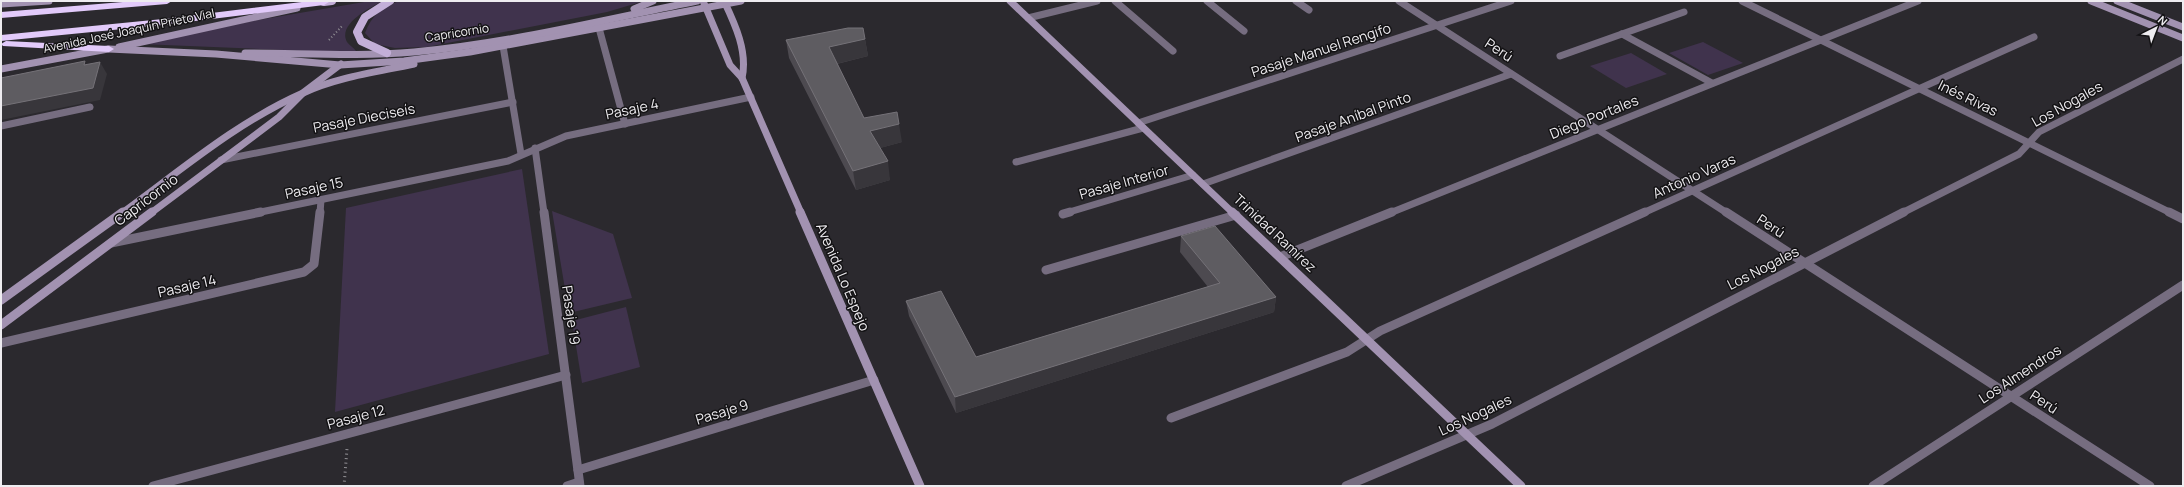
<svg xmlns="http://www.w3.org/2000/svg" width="2184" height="487" viewBox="0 0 2184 487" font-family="Manrope,sans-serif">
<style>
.green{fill:#40334d}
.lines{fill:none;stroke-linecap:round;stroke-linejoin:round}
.path-far1{stroke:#939196;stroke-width:2;stroke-dasharray:1 2.5;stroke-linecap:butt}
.path{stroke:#939196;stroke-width:3;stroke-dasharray:1 3.5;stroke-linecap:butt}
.lane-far1{stroke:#766d80;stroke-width:7}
.lane{stroke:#766d80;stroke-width:9}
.street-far1{stroke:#766d80;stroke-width:7}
.street{stroke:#766d80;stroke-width:9}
.secondary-far1{stroke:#a292b1;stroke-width:7}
.secondary{stroke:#a292b1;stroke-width:9}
.primary{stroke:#c3afd8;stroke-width:8}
.highway{fill:#e2cafa;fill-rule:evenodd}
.wall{fill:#4d4a50}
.shaded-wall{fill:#38363b}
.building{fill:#5e5c61;stroke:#757278}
.labels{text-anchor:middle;stroke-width:3;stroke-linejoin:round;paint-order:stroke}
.far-street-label{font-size:12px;fill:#eeecf0;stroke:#131214}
.street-label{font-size:14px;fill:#eeecf0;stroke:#131214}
</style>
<rect width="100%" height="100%" fill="#2b292e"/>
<g class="green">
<path d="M370,1H383C371,7 337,24 347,42C349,45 354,48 356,51L355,53L140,44L253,21Z"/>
<path d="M399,1H644L607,12L427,47L395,48L375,44L365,33C371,16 382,7 399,1Z"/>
<polygon points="1703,42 1743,63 1708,75 1669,53"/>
<polygon points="1631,53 1667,74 1626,88 1590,66"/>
<polygon points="522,169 549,354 335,412 346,208"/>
<polygon points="552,211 613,234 632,298 569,313"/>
<polygon points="626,307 640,367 582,383 572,321"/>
</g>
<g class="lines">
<polyline class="path-far1" points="329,40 343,25"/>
<polyline class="path" points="344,486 347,449"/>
<polyline class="lane-far1" points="1,126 90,107"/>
<polyline class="lane" points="1046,270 1236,215"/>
<g class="street-far1">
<polyline points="1115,1 1173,51"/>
<polyline points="1207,1 1244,31"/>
<polyline points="1296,1 1309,10"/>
<polyline points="1399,1 1727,213"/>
<polyline points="1742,1 2171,213"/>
<polyline points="1028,18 1097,1"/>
<polyline points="599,28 625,124"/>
<polyline points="1622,34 1712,83"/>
<polyline points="503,46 521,154"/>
<polyline points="1560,56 1684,12"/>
<polyline points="1138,123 1511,1"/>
<polyline points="535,148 544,213"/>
<polyline points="221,160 513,102"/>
<polyline points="1016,162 1143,128"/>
<polyline points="1203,184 1511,74"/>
<polyline points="256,213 508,161 566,136 751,97"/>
<polyline points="320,213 321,200"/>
<polyline points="1066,213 1193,175"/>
<polyline points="1390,213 1918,1"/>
<polyline points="1643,213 2034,37"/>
<polyline points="1902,213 2019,154 2039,132 2183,59"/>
</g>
<g class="street">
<polyline points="544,212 580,486"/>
<polyline points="1726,212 2150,486"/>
<polyline points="2169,212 2183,219"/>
<polyline points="1063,214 1070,212"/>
<polyline points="111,243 261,212"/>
<polyline points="1280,257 1392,212"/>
<polyline points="1,343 304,272 314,264 320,212"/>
<polyline points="1171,418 1347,352 1380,331 1645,212"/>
<polyline points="578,470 874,380"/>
<polyline points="153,486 566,375"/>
<polyline points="567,486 579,482"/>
<polyline points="1346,486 1492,424 1904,212"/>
<polyline points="1873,486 2183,285"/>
</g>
<g class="secondary-far1">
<polyline points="703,1 730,65 742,78 801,213"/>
<path d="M724,1C735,24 748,52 742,78"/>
<polyline points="1010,1 1233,213"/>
<polyline points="2091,1 2183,38"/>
<polyline points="2117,1 2183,27"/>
<polyline points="1,4 49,1"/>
<polyline points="634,9 653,1"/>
<polyline points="119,47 297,8"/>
<polyline points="109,49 216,54 340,65 404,61 470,52 741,1"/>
<path d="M245,53C301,53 358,57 414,52C510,43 603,20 697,1"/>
<polyline points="1,69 108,49"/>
<path d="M122,213C180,171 237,122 303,93C337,77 377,72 414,64"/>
<polyline points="151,213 279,117 304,92 341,64"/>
</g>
<g class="secondary">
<polyline points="800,212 920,486"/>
<polyline points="1232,212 1521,486"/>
<polyline points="1,300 123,212"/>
<polyline points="1,325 152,212"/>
</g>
<g class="primary">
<polyline points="324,2 332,1"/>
<polyline points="387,53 361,41 357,32 365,17 390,1"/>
</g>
<g class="highway">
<polygon points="135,1 172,1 167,4 1,18 1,12"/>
<polygon points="310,1 329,2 324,5 163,25 1,41 1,35 163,19"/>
<polygon points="6,41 109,46 114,49 109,52 3,46 1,44"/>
</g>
</g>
<g class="wall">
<polygon points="865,39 868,56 837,64 864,118 902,142 880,148 890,180 856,190 789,58 786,40"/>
<polygon points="1181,236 1276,297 1274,312 956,413 909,316 906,301 976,357 1208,287 1180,252"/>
</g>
<g class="shaded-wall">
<polygon points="865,39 868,56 832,65 829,47"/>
<polygon points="100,62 107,74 100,100 1,120 1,106"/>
<polygon points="899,124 902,142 873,150 870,131"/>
<polygon points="888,161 890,180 856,190 853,171"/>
<polygon points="1276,297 1274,312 956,413 955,397"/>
</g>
<g class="building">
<polygon points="848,28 863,28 865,39 829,47 864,118 897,112 899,124 870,131 888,161 853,171 786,40"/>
<polygon points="85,61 84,65 100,62 93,88 1,106 1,78"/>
<polygon points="1215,226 1276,297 955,397 906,301 941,291 976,357 1220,283 1181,236"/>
</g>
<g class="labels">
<g class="far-street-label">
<text transform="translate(129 31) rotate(-12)" y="4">Avenida José Joaquín Prieto Vial</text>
<text transform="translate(457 33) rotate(-9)" y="4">Capricornio</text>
</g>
<g class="street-label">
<text transform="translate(1321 50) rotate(-18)" y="5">Pasaje Manuel Rengifo</text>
<text transform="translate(1499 50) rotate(33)" y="5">Perú</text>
<text transform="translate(1968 98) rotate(26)" y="5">Inés Rivas</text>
<text transform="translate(2067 104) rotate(-29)" y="5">Los Nogales</text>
<text transform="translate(632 109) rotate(-12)" y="5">Pasaje 4</text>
<text transform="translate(1353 117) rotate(-20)" y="5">Pasaje Aníbal Pinto</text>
<text transform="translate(1594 117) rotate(-22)" y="5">Diego Portales</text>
<text transform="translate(364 118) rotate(-11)" y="5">Pasaje Dieciseís</text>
<text transform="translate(1694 176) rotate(-24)" y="5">Antonio Varas</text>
<text transform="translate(1124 182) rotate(-16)" y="5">Pasaje Interior</text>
<text transform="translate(314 188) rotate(-12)" y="5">Pasaje 15</text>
<text transform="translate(146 200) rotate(-37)" y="5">Capricornio</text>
<text transform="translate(1771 226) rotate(33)" y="5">Perú</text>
<text transform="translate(1275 233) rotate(43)" y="5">Trinidad Ramírez</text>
<text transform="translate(1763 268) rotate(-27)" y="5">Los Nogales</text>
<text transform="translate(843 277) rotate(67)" y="5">Avenida Lo Espejo</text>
<text transform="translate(187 286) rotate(-13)" y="5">Pasaje 14</text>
<text transform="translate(571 315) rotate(82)" y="5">Pasaje 19</text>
<text transform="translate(2020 374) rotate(-33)" y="5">Los Almendros</text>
<text transform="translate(2044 402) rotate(33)" y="5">Perú</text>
<text transform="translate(722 412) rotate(-17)" y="5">Pasaje 9</text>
<text transform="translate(1475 415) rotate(-25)" y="5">Los Nogales</text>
<text transform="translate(356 417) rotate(-15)" y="5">Pasaje 12</text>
</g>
</g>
<rect width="2184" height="487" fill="none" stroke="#eeecf0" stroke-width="4"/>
<g transform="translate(2156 28) rotate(42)" stroke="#131214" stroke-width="3" paint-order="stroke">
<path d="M0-3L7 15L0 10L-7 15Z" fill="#eeecf0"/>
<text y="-6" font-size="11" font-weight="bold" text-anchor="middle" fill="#eeecf0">N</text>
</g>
</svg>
